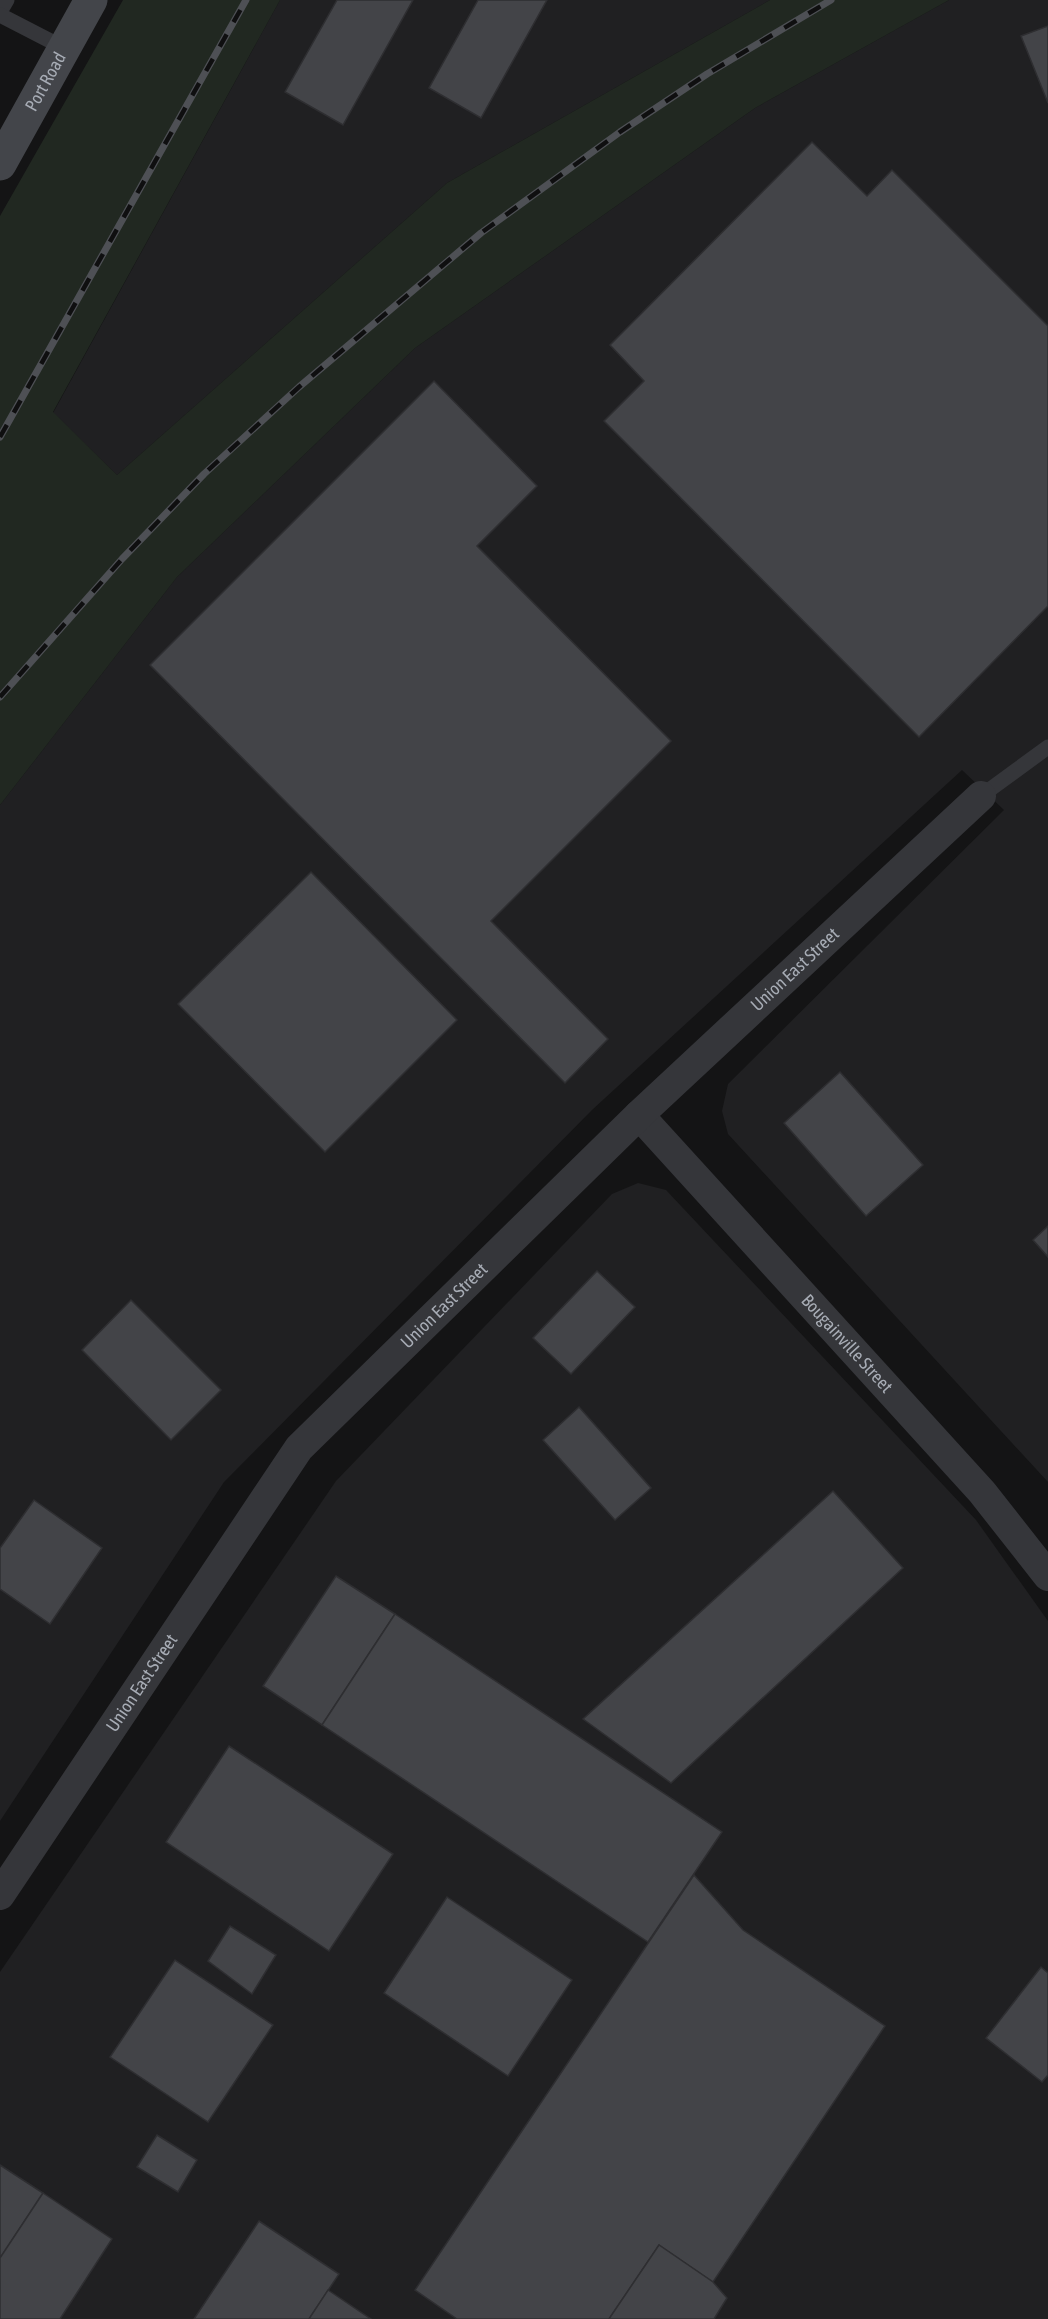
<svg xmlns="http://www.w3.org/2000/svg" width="1048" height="2319" viewBox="0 0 1048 2319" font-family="'Asap Condensed',sans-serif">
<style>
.built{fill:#202022}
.green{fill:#212821}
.building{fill:#434448;stroke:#2e2e31;stroke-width:1.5}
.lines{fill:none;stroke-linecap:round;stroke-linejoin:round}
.lane{stroke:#35363a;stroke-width:15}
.street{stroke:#35363a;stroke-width:30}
.secondary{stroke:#43454a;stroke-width:33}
.rail-casing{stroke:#4e5055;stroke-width:7}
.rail{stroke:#0f0f10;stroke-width:4.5;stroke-dasharray:14;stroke-linecap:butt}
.labels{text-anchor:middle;stroke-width:4.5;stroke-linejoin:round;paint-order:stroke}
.street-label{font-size:18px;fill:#a7acb5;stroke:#0f0f10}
</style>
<rect width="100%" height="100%" fill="#141415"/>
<g class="built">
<polygon points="280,0 770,0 447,183 117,475 53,413"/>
<polygon points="949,0 1048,0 1048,1482 728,1134 722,1111 728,1084 1004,810 962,770 592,1110 224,1482 0,1821 0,805 177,577 415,348 755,108"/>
<polygon points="638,1183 666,1190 976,1520 1048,1621 1048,2319 0,2319 0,1972 336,1481 612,1194"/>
</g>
<polygon class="green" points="123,0 280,0 53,412 117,475 447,183 770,0 949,0 755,108 415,348 177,577 0,805 0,216"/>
<g class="building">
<polygon points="337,0 413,0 343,125 285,92"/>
<polygon points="478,0 547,0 481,118 429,88"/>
<polygon points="1048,26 1048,103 1021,36"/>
<polygon points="812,142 867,196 892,170 1048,326 1048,606 919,737 604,421 644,381 610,345"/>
<polygon points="434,381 537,486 477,546 671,741 491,921 608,1039 565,1083 150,665"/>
<polygon points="311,872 457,1020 325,1152 178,1004"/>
<polygon points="840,1072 923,1165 866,1216 784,1123"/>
<polygon points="1048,1226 1048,1257 1033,1240"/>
<polygon points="597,1271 635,1307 571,1374 533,1338"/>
<polygon points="131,1300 221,1390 171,1440 82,1350"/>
<polygon points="579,1407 651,1488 615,1520 543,1440"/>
<polygon points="833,1491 903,1568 671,1783 583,1719"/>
<polygon points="34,1500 102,1548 50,1624 0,1589 0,1548"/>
<polygon points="336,1576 395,1614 322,1725 263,1686"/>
<polygon points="395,1614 722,1832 648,1942 322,1725"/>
<polygon points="229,1746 393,1854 329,1951 166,1842"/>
<polygon points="694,1875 743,1930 885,2026 713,2282 659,2245 609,2319 457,2319 415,2290"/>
<polygon points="447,1897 572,1980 508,2076 384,1993"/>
<polygon points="230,1926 276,1955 252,1994 208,1961"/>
<polygon points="175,1960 273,2025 208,2122 110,2057"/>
<polygon points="1041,1967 1048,1973 1048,2075 1042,2082 986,2038"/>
<polygon points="157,2135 197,2160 178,2192 137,2167"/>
<polygon points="0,2165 43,2193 0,2258"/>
<polygon points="43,2193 112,2239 60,2319 0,2319 0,2258"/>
<polygon points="259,2221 339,2274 309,2319 194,2319"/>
<polygon points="659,2245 713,2282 727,2298 714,2319 609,2319"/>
<polygon points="328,2290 371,2319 309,2319"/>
</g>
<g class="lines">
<g class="lane">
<polyline points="0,12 7,0"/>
<polyline points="0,15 64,48"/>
<polyline points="981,796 1048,747"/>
</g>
<g class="street">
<path id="s1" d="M639,1115L982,1492L1048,1576"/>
<path id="s2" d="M0,1895L299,1448L639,1115L981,796"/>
</g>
<path class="secondary" id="s3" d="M0,164L91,0"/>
<defs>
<g id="rail">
<polyline points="0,437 246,0"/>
<polyline points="0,697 122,559 204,474 299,387 481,233 620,132 707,74 831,0"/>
</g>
</defs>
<use href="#rail" class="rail-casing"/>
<use href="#rail" class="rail"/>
</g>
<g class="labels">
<g class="street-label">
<text dy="6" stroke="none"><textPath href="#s3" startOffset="94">Port Road</textPath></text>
<text dy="6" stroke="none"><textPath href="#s2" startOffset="1227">Union East Street</textPath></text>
<text dy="6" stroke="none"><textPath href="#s2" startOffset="741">Union East Street</textPath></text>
<text dy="6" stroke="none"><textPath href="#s1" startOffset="309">Bougainville Street</textPath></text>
<text dy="6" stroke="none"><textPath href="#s2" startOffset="255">Union East Street</textPath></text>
</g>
</g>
</svg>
